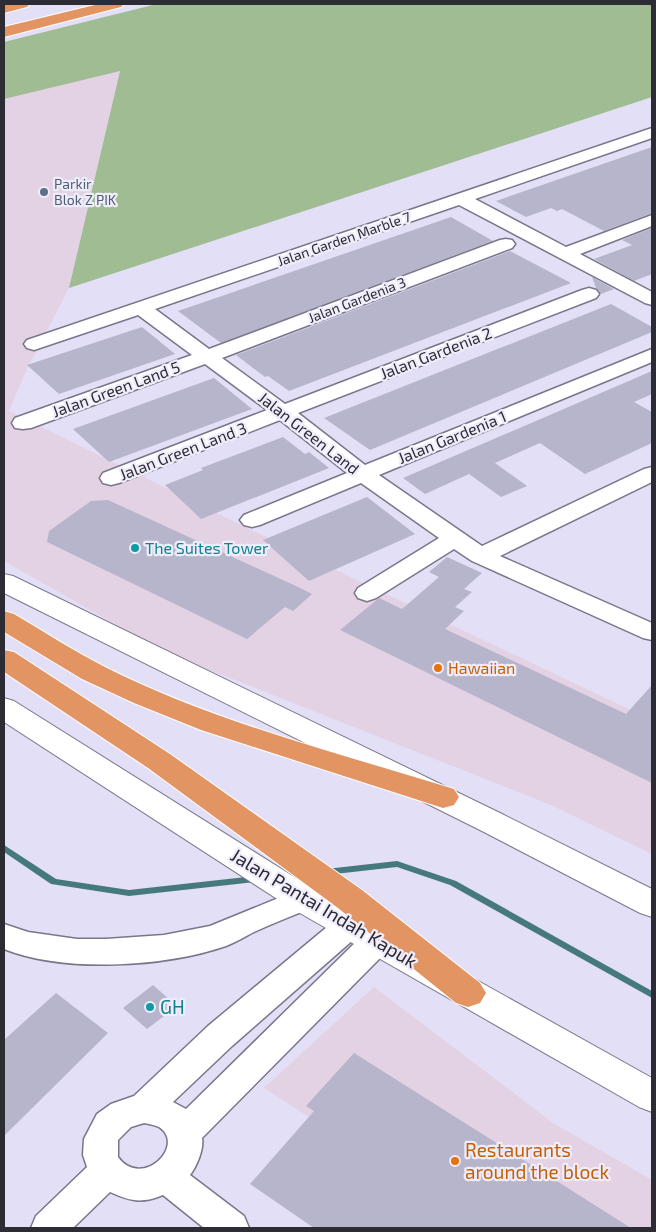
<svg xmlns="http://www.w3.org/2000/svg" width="656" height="1232" viewBox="0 0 656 1232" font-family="'Exo 2',sans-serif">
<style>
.commercial{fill:#e3d2e3}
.green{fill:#9fbc93}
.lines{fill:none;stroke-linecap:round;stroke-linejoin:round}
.stream{fill:#46797d;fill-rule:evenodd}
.building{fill:#b7b5cc}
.minor-casing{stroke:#79768a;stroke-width:3}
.secondary-casing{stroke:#79768a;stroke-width:2}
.motorway-casing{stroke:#fff;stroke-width:2}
.minor{fill:#fff;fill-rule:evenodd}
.secondary{fill:#fff;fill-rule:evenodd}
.motorway{fill:#e29462;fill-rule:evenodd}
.service-dot{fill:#5c6f8a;stroke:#efedfb;stroke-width:2}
.culture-dot{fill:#0f9aa8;stroke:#efedfb;stroke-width:2}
.food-dot{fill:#e8710a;stroke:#efedfb;stroke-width:2}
.labels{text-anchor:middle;stroke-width:4.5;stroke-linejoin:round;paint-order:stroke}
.far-service-label{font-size:14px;fill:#4e5e75;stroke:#efedfb;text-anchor:start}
.far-street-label{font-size:14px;fill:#2d2c34;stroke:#efedfb}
.street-label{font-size:16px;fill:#2d2c34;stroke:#efedfb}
.culture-label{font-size:16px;fill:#0d838f;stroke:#efedfb;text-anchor:start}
.food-label{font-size:16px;fill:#c56008;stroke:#efedfb;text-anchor:start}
.near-street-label{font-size:19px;fill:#2d2c34;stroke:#efedfb}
.near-culture-label{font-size:19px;fill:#0d838f;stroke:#efedfb;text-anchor:start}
.near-food-label{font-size:19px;fill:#c56008;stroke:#efedfb;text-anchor:start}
</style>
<rect width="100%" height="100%" fill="#e2dff6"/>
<g class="commercial">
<polygon points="120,70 69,288 26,371 9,411 243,526 652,720 652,854 551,805 164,652 4,561 4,99"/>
<polygon points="374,987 553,1123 652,1180 652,1228 481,1228 264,1088"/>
</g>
<polygon class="green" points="157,4 652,4 652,97 69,288 120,71 4,99 4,42"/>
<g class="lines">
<g class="stream">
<polygon points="4,845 56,879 129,890 255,876 258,877 259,879 258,881 255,882 129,896 51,884 4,852"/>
<polygon points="397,861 456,881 652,991 652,998 450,885 397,867 326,875 323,874 322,872 323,870 326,869"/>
</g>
</g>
<g class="building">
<polygon points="652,147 652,213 604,231 562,209 557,211 551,208 526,217 496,201"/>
<polygon points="451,217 493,241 221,343 178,311"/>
<polygon points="652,228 652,274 634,281 594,259 632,245 622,240"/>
<polygon points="510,251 571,283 289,391 268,376 265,377 236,355"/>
<polygon points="592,277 614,289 601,294 596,288"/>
<polygon points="611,304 652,327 652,332 370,450 324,418"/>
<polygon points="142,327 175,354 59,394 27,365"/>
<polygon points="652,371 652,394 634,402 652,412 652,443 585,474 540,443 495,463 527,486 501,497 469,474 425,494 403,478"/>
<polygon points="214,378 252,409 109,462 73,429"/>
<polygon points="283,437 305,454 309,452 329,468 201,519 165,485 203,470 201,468"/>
<polygon points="367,497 415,534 309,581 263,540"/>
<polygon points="108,500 296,586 312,594 293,611 285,607 247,639 47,542 49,531 91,501"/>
<polygon points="447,557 482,573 464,589 472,592 455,607 464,611 445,629 626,714 652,685 652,783 340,630 379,598 402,609 439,577 429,572"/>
<polygon points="153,985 177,1006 147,1029 123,1008"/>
<polygon points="56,993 108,1033 4,1136 4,1040"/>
<polygon points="354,1053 631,1228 314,1228 250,1184 314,1111 306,1106"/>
</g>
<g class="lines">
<defs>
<g id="minor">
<polygon points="652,128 652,138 475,199 566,247 652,215 652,226 580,254 652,292 652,305 645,303 459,205 155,309 209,349 500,240 506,239 512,240 515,244 512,248 222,358 285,404 582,290 589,288 596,290 599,294 596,298 298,413 365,465 652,349 652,362 379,475 482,546 644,469 652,467 652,482 500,556 652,623 652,640 643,638 472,561 454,549 376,598 367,601 358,598 355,593 358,588 439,538 361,483 260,525 252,527 244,525 240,520 244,515 347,473 280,420 119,483 111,485 103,483 100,478 103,473 267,410 205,364 31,428 23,429 15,428 12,423 15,418 192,355 138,315 34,350 27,348 24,344 27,340"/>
<path d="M303,888L314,891L318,899L314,907C294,915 273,923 254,932C244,937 236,942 226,946C165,967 64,973 4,949V924L28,932L77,939H106L164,935L210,926Z"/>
<path d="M350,913L361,917L365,925L361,933L232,1046L173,1102L186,1109L366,932L377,929L388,932L392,941L388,950L202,1138C204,1149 197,1166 190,1175L244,1216L249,1228H204L163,1195C141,1204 130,1201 110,1192L73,1228H31L36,1216L87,1167L83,1155L84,1139L97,1114L111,1104L134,1096L208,1026L339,917ZM144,1123C149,1124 155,1125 159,1127C187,1145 142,1190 118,1157V1140L131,1127Z"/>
</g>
<g id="secondary">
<polygon points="4,574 13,576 502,814 652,889 652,917 640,913 480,830 4,593"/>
<polygon points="4,698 14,701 315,890 652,1078 652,1112 639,1107 291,908 4,722"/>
</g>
<g id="motorway">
<polygon points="4,4 30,4 27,7 4,13"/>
<polygon points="99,4 124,4 121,7 4,37 4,27"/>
<path d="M4,611L14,614C43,631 72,650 103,666C211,721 338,753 454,789L459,797L454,805L443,808L201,730L134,703L82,679L4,632Z"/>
<polygon points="4,650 14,652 170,754 362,890 480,983 486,993 480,1003 468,1007 456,1003 338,908 148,768 4,672"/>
</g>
</defs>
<use href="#minor" class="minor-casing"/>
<use href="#secondary" class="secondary-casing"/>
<use href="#motorway" class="motorway-casing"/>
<use href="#minor" class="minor"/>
<use href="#secondary" class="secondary"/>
<use href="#motorway" class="motorway"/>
</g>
<circle class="service-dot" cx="44" cy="192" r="5"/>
<g class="culture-dot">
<circle cx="135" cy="548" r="5"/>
<circle cx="150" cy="1007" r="5"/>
</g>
<g class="food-dot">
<circle cx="438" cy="668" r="5"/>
<circle cx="455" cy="1161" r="5"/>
</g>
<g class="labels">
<g class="far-service-label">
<text x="54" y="189">Parkir<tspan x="54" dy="16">Blok Z PIK</tspan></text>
</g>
<g class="far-street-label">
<text transform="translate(344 239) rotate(-19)" y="5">Jalan Garden Marble 7</text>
<text transform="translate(357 300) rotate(-21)" y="5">Jalan Gardenia 3</text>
</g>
<g class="street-label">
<text transform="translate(436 353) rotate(-21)" y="6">Jalan Gardenia 2</text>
<text transform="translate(116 389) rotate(-20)" y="6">Jalan Green Land 5</text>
<text transform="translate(309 433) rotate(38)" y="6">Jalan Green Land</text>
<text transform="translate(452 437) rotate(-22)" y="6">Jalan Gardenia 1</text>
<text transform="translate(183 451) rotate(-21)" y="6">Jalan Green Land 3</text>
</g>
<g class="culture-label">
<text x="145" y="554">The Suites Tower</text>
</g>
<g class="food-label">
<text x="448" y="674">Hawaiian</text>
</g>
<g class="near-street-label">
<text transform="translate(324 908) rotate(31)" y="7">Jalan Pantai Indah Kapuk</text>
</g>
<g class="near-culture-label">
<text x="160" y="1014">GH</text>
</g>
<g class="near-food-label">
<text x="465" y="1157">Restaurants<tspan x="465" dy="22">around the block</tspan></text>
</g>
</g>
<rect width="656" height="1232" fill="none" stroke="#2d2c34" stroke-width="10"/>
</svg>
